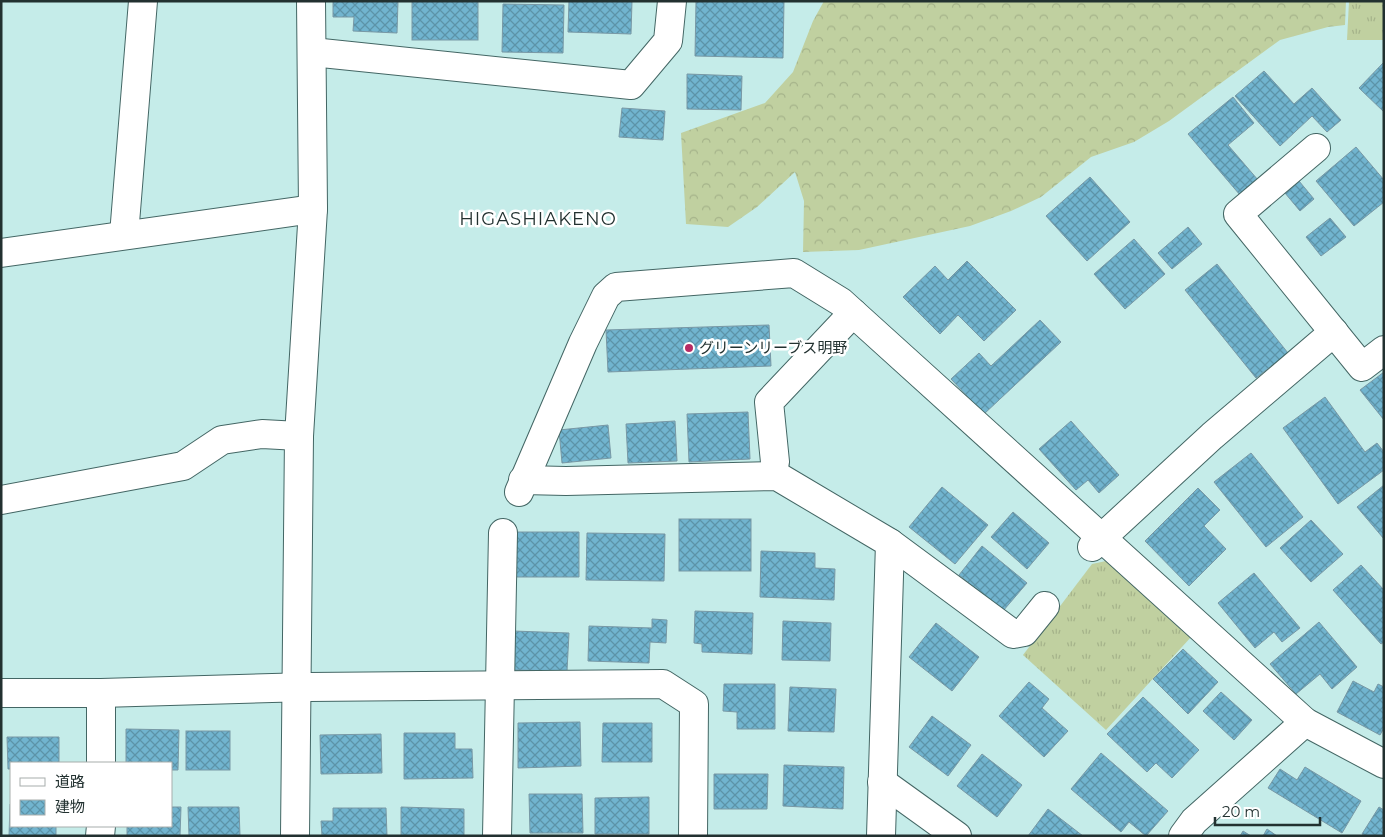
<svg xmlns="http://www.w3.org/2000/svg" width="1385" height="837" viewBox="0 0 1385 837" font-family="Montserrat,'Noto Sans JP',sans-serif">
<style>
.grass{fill:url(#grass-tufts)}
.forest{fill:url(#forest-crowns)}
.building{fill:url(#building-cross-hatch);stroke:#7898a5}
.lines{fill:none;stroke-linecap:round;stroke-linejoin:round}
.minor-casing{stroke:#436664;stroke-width:30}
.minor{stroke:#fff;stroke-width:28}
.poi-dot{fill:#b62b65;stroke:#fff;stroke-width:2}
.labels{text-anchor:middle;stroke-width:5;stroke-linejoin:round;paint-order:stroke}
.poi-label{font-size:15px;fill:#223130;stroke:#fff;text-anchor:start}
.quarter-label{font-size:18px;letter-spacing:1px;fill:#223130;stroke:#fff}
</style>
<defs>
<pattern id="grass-tufts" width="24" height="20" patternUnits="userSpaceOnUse" patternTransform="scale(1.25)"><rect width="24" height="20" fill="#c0d0a0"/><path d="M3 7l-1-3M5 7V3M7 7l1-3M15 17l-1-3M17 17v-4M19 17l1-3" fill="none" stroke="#a5b38a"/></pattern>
<pattern id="forest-crowns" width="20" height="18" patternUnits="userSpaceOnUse" patternTransform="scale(1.25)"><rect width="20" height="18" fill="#c0d0a0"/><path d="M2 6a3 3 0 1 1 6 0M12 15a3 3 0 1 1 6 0" fill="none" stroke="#a5b38a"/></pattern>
<pattern id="building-cross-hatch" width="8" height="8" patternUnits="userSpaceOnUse" patternTransform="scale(1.25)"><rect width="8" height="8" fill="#71b4cf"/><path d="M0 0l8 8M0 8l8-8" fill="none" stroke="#5c93a8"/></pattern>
</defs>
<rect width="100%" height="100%" fill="#c5ece9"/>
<g class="grass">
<polygon points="1349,1 1384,1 1384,40 1347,40"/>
<polygon points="1106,561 1192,636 1106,730 1023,655 1092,564"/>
</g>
<polygon class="forest" points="824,1 1346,1 1345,25 1328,27 1280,40 1169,121 1134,142 1091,157 1041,197 1011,211 970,226 859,250 803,252 804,201 795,172 757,207 728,227 686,224 681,133 765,103 793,72 813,21"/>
<g class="building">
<polygon points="333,1 398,1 397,33 353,31 354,17 333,17"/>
<rect x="412" y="1" width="66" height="39"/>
<polygon points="569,1 632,1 631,34 568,32"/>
<polygon points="696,1 784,1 783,58 695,56"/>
<polygon points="503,4 564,5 563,53 502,52"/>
<polygon points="1384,62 1384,112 1359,88"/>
<polygon points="1264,71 1294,104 1312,88 1341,120 1327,132 1312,116 1280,146 1235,96"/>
<polygon points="687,74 742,76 741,110 687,109"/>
<polygon points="1233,97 1254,123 1228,145 1258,180 1240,195 1188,134"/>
<polygon points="622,108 665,111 663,140 619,137"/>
<polygon points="1356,147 1384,180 1384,202 1354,226 1316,181"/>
<polygon points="1090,177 1130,222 1087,261 1046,216"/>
<polygon points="1299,181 1314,199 1300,211 1285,193"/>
<polygon points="1330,218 1346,237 1321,256 1306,237"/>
<polygon points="1188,227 1202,244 1172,269 1158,253"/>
<polygon points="1134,239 1165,274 1125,309 1094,274"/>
<polygon points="967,261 1016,310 984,341 958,315 940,334 903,297 935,266 948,280"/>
<polygon points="1217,264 1288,353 1256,378 1185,290"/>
<polygon points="1040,320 1061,342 984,414 951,379 979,353 991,366"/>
<polygon points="769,325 771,366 608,372 606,330"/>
<polygon points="1384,372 1384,420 1360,390"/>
<polygon points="1325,397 1365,452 1377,443 1384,452 1384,470 1338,504 1283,428"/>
<polygon points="748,412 750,459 689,462 687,414"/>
<polygon points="675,421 677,461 628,463 626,424"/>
<polygon points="1071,421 1119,475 1099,493 1088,480 1076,490 1039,449"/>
<polygon points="608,425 611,458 562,463 559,430"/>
<polygon points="1251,453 1303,517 1266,547 1214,482"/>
<polygon points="1384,485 1384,539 1357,507"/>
<polygon points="942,487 988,525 955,564 909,527"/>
<polygon points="1198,488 1220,510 1204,526 1226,549 1189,586 1145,541"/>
<polygon points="1013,512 1049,543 1027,569 991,537"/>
<rect x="679" y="519" width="72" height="52"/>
<polygon points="1311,520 1343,554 1311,582 1280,548"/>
<polygon points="513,532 579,532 579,577 512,577"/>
<polygon points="587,533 665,534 664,581 586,580"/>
<polygon points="982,546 1027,583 1003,611 959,575"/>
<polygon points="761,551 815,553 815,568 835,569 834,600 760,597"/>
<polygon points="1361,565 1384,590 1384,642 1381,644 1333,590"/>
<polygon points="1254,573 1300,628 1282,642 1274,632 1255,648 1218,603"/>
<polygon points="695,611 753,613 752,654 702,652 702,644 694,643"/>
<polygon points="652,619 667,620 666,643 650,642 649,663 588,661 589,626 652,628"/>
<polygon points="783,621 831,623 830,661 782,660"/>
<polygon points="1319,622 1357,667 1332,689 1320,674 1296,694 1270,664"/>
<polygon points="936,623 979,657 952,691 909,657"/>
<polygon points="513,631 569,633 567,671 512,670"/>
<polygon points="1183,649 1218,682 1188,714 1153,679"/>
<polygon points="1353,681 1374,692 1378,684 1384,687 1384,728 1380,735 1337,712"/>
<polygon points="1029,682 1049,699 1042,708 1068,731 1044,757 999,716"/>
<polygon points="724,684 775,684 775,729 737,729 737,712 723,711"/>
<polygon points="790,687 836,689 834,732 788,731"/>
<polygon points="1221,692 1252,720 1234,740 1203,711"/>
<polygon points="1143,697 1199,750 1172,778 1156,763 1147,772 1107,734"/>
<polygon points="932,716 971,745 948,776 909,747"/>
<polygon points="580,722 581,766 518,768 518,723"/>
<polygon points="603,723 652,723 652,762 602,762"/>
<polygon points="126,729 179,730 178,770 171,770 171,763 126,763"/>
<rect x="186" y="731" width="44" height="39"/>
<polygon points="404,733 455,733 455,749 472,749 473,778 404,779"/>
<polygon points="381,734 382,773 321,774 320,735"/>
<polygon points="7,737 59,737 59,763 11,763 11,769 8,769"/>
<polygon points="1101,753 1168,811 1146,836 1129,822 1121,832 1071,789"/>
<polygon points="982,754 1022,785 997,817 957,786"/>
<polygon points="784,765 844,767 843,809 783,806"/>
<polygon points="1305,767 1361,801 1342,833 1268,788 1280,769 1297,780"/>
<polygon points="714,774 768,774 767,809 714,809"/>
<polygon points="529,794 582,794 583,833 530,833"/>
<polygon points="649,797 649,834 595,834 595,798"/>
<polygon points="10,804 11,804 11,826 56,826 56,836 9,836"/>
<polygon points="171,807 181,807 180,836 127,836 127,826 171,826"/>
<polygon points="188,807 239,807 240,836 189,836"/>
<polygon points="401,807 464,809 464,836 401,836"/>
<polygon points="1379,807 1384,810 1384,836 1366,836 1362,834"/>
<polygon points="333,808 386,808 387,836 322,836 321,821 333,821"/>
<polygon points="1048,809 1083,836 1028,836"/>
<polygon points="1267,829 1277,836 1263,836"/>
<polygon points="1243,831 1251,836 1240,836"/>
</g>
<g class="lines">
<defs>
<g id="minor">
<polyline points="312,52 631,85 668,41 672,1"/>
<polyline points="1316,148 1238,214 1362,367 1384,350"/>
<polyline points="124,235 143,1"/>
<polyline points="1,253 313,209"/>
<polyline points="775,462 769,402 853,313"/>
<polyline points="523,480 566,481 777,476 890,543 881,836"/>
<polyline points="519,492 583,343 606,296 616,287 794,273 841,302 1305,722 1384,764"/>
<polyline points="1,500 183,466 222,440 262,434 299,436"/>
<polyline points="890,543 1013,634 1024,632 1045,606"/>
<polyline points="1092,547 1099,537 1108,532 1212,436 1334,332"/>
<polyline points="1,693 101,693 309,687 663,684 694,704 693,836"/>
<polyline points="101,763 101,693"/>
<polyline points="882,782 957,836"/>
<polyline points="100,836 101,826"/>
<polyline points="295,836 299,436 313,209 311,1"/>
<polyline points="497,836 503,533"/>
<polyline points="1183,836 1194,821 1305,722"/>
</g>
</defs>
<use href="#minor" class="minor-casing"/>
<use href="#minor" class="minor"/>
</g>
<circle class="poi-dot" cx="689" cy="348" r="5"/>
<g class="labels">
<g class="poi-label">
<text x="699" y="353">グリーンリーブス明野</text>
</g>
<g class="quarter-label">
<text x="538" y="225">HIGASHIAKENO</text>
</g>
</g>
<rect width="1385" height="837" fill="none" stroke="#223130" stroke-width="5"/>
<rect x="10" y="762" width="162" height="65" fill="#ffffff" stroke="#a7adac"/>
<rect x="20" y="778" width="25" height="8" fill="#ffffff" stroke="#a7adac"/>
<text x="55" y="787" font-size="15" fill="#223130">道路</text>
<rect x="20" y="800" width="25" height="15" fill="url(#building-cross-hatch)" stroke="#a7adac"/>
<text x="55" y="812" font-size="15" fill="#223130">建物</text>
<path d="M1215 817v8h105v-8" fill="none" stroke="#223130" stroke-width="2.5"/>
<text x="1222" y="817" font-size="15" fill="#223130" stroke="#ffffff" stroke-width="4" paint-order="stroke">20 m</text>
</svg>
